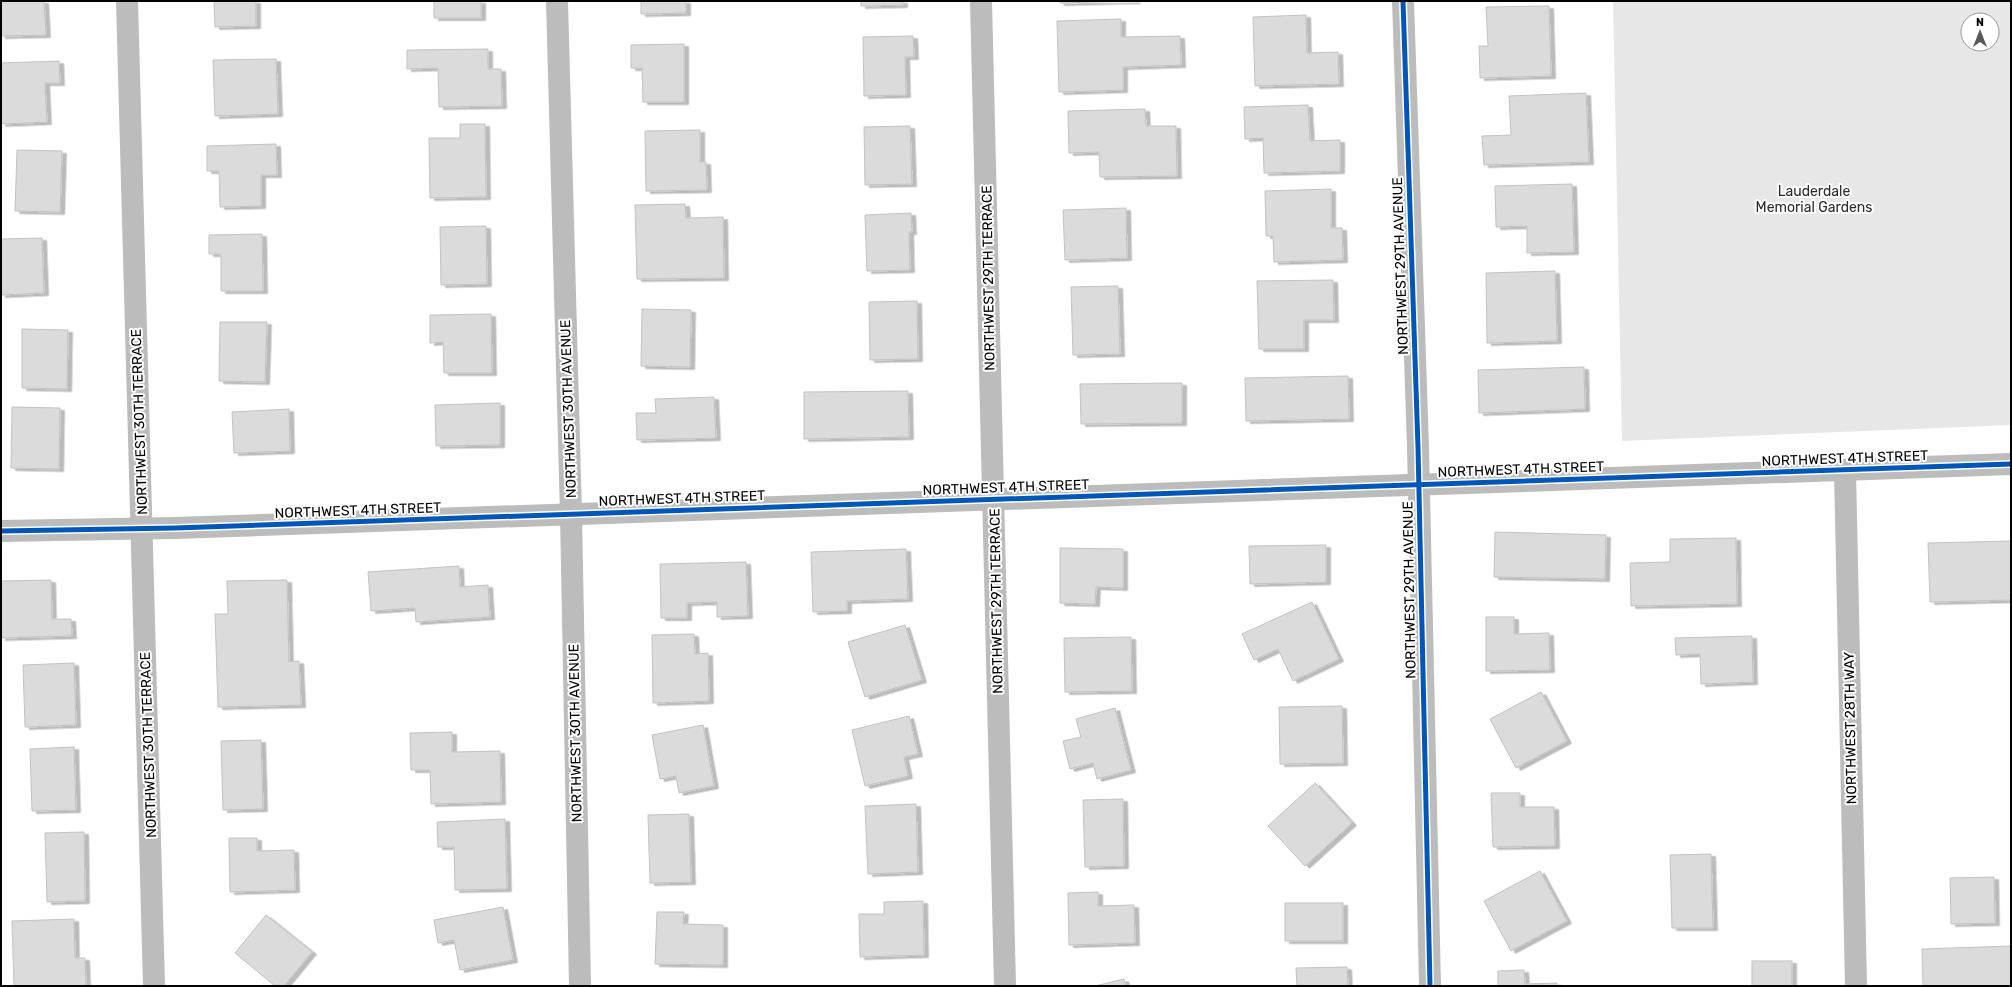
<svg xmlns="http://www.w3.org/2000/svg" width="2012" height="987" viewBox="0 0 2012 987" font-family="Rubik,sans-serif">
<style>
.green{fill:#e7e7e7;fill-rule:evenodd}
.building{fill:#dbdbdb;stroke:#c2c2c2;filter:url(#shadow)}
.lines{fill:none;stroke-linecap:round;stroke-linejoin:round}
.minor{stroke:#bcbcbc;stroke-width:22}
.cycleway-casing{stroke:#fff;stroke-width:8}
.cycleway{stroke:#0057b8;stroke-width:5}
.labels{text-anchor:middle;stroke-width:4;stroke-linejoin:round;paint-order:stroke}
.park-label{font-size:14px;fill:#2b2b2b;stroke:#fff}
.street-label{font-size:14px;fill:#000;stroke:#fff}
</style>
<defs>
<filter id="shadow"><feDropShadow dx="4.5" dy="2.5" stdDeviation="0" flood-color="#0004"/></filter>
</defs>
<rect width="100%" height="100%" fill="#fff"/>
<path class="green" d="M1613,1H2011V425L1622,441ZM1968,20H1992V44H1968Z"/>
<g class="building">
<polygon points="1,1 44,1 46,35 1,36"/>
<polygon points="214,1 256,1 256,26 215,27"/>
<rect x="434" y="1" width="47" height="17"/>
<polygon points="641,1 686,1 686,13 641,14"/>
<polygon points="861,1 903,1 903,5 861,6"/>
<polygon points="1059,1 1136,1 1060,3"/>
<polygon points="1549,6 1551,76 1480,78 1479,46 1488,46 1486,7"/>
<polygon points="1306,15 1307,53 1338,52 1339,84 1255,86 1253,17"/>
<polygon points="1121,19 1121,37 1180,36 1181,65 1123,67 1123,90 1059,92 1057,21"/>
<polygon points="913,36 914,57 905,57 906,95 864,96 863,37"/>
<polygon points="684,44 684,102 643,102 642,68 631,68 631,45"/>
<polygon points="488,49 488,69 501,69 502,106 439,107 438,68 407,69 407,50"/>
<polygon points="276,59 278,114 215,116 213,60"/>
<polygon points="59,61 60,83 45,83 47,122 1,124 1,63"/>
<polygon points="1586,93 1589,162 1484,165 1482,136 1511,135 1509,96"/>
<polygon points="1308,105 1310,141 1340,140 1340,171 1264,173 1263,138 1245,139 1244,107"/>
<polygon points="1145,109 1146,126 1176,126 1177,176 1100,177 1099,152 1069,153 1068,111"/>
<polygon points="460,124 485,124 486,197 430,198 429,138 460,138"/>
<polygon points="910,126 912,184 865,185 864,127"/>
<polygon points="700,130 700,162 706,162 707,190 646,191 645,131"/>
<polygon points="276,144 277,175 261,175 261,206 220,207 219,171 207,171 207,146"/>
<polygon points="17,150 62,151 60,212 15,211"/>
<polygon points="1572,184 1574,252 1527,253 1527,226 1496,227 1495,186"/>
<polygon points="1331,189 1331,228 1342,228 1343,260 1274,262 1273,236 1266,236 1265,191"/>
<polygon points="685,204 686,218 723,217 724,278 637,279 635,205"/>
<polygon points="1126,208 1127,258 1065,260 1063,210"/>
<polygon points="911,213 912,232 909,232 910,270 867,271 865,215"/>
<polygon points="486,226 487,284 441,285 440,227"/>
<polygon points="262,234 263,291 221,291 221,254 209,254 209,235"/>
<polygon points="42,238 44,293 1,295 1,239"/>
<polygon points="1555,271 1557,341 1487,343 1486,273"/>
<polygon points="1333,280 1334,320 1304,320 1304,349 1259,349 1257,281"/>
<polygon points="1118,286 1120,354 1073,355 1071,287"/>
<polygon points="917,301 918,359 870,360 869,302"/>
<polygon points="642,309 691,310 690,367 641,366"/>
<polygon points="491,314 492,373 444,373 443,342 430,343 430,315"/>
<polygon points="220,322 267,322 265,382 219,381"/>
<polygon points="22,329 68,330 67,389 22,388"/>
<polygon points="1584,367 1585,409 1479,413 1478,370"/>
<polygon points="1348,376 1349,419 1246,421 1245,378"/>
<polygon points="1182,383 1182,423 1081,424 1080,384"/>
<polygon points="908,391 909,437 804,439 804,392"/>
<polygon points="714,397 716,438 637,440 636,413 656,413 655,399"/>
<polygon points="500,403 500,445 436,446 435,405"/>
<polygon points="12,407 60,408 59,469 11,468"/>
<polygon points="289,409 290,451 234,453 232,412"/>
<polygon points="1495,532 1606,535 1605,579 1494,577"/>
<polygon points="1736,538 1737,604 1631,606 1630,563 1670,562 1670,539"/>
<polygon points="2011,541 2011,600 1930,602 1928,543"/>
<polygon points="1326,545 1326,582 1250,584 1249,546"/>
<polygon points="1060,548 1123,549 1123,588 1096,587 1095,604 1060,603"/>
<polygon points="906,549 908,599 847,601 847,611 813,612 811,552"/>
<polygon points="746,562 748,616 717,617 717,602 687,603 687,618 661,618 660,564"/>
<polygon points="459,566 460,587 488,585 490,617 416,622 415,608 371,611 368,572"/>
<polygon points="51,580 52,619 71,619 72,636 1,638 1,581"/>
<polygon points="287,580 289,662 299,661 301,705 218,707 215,614 228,614 227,581"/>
<polygon points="1312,602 1339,659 1293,681 1278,649 1254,660 1242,634"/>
<polygon points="1486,617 1514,617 1514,634 1549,633 1550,670 1486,671"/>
<polygon points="905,625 922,680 865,697 848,642"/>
<polygon points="694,634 695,654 708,653 709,701 653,703 652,635"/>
<polygon points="1752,636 1753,682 1701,684 1700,654 1676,655 1675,638"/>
<polygon points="1131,637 1132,691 1065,692 1064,638"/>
<polygon points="74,663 76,725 25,727 23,665"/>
<polygon points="1541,692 1567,741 1516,768 1490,719"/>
<polygon points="1342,706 1343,763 1280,764 1279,707"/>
<polygon points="1115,708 1131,770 1097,779 1093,763 1070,769 1063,741 1081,737 1076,719"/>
<polygon points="909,716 918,754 904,757 908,776 865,786 852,730"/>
<polygon points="703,725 714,786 679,793 676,776 660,779 652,735"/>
<polygon points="452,732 452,752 500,751 501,802 431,804 430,770 411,770 410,733"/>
<polygon points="261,740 263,809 223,810 221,741"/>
<polygon points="74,747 76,810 32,811 30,749"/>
<polygon points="1315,783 1352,823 1305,866 1268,826"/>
<polygon points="1491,793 1520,793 1520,807 1554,807 1555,846 1493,847"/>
<polygon points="1123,799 1124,866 1085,867 1083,800"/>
<polygon points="916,804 918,872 868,874 865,806"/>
<polygon points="689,814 691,882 650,883 648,815"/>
<polygon points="505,819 507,889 455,890 454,847 438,847 437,822"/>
<polygon points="84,832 85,901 47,902 45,833"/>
<polygon points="229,838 257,838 257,851 294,850 295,890 230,892"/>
<polygon points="1711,854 1713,928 1672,928 1670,855"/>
<polygon points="1540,871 1567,921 1511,951 1484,901"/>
<polygon points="1994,877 1995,923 1951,924 1950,878"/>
<polygon points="1098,892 1098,906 1134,905 1135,943 1069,945 1068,893"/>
<polygon points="923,901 924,955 860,957 859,914 884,914 884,902"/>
<rect x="1285" y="903" width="58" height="38"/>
<polygon points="503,907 513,960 460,970 454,940 438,943 434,920"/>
<polygon points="657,912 684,912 683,924 723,925 723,965 655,964"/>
<polygon points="266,915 312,952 284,986 275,986 235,953"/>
<polygon points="74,919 75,958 85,958 86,986 14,986 12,921"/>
<polygon points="2011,946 2011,986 1923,986 1922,949"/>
<rect x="1752" y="961" width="40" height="25"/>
<polygon points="1347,967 1348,986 1297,986 1296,968"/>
<polygon points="1524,970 1525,984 1557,983 1557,986 1498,986 1498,971"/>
<polygon points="1124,979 1126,986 1095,986"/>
</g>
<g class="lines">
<g class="minor">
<polyline points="127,1 154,986"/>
<polyline points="557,1 571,514 580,986"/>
<polyline points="981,1 1005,986"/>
<polyline points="1403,1 1418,447 1430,986"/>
<polyline points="1845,470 1856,986"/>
<polyline points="1,531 175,528 2011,464"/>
</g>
<defs>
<g id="cycleway">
<polyline points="1403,1 1418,447 1430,986"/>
<polyline points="1,531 175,528 2011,464"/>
</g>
</defs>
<use href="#cycleway" class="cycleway-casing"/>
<use href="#cycleway" class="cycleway"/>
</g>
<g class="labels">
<g class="park-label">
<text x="1814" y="196">Lauderdale<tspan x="1814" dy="16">Memorial Gardens</tspan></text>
</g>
<g class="street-label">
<text transform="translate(1400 266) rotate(-92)" y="5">NORTHWEST 29TH AVENUE</text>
<text transform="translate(988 278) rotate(-91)" y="5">NORTHWEST 29TH TERRACE</text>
<text transform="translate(568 409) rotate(-92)" y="5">NORTHWEST 30TH AVENUE</text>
<text transform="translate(139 422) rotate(-92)" y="5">NORTHWEST 30TH TERRACE</text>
<text transform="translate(1845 458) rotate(-2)" y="5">NORTHWEST 4TH STREET</text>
<text transform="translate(1521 469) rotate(-2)" y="5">NORTHWEST 4TH STREET</text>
<text transform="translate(1006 487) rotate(-2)" y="5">NORTHWEST 4TH STREET</text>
<text transform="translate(682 498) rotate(-2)" y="5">NORTHWEST 4TH STREET</text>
<text transform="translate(358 510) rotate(-2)" y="5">NORTHWEST 4TH STREET</text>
<text transform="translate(1409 590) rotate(-91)" y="5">NORTHWEST 29TH AVENUE</text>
<text transform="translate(996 601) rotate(-91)" y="5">NORTHWEST 29TH TERRACE</text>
<text transform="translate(1850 728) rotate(-91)" y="5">NORTHWEST 28TH WAY</text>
<text transform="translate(575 733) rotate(-91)" y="5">NORTHWEST 30TH AVENUE</text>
<text transform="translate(148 745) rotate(-92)" y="5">NORTHWEST 30TH TERRACE</text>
</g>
</g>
<rect width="2012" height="987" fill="none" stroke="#000000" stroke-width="4"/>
<g transform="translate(1980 32)"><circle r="19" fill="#ffffff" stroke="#999999"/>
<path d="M0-3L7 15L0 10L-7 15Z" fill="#595959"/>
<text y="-6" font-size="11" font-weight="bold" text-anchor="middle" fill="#000000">N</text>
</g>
</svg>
